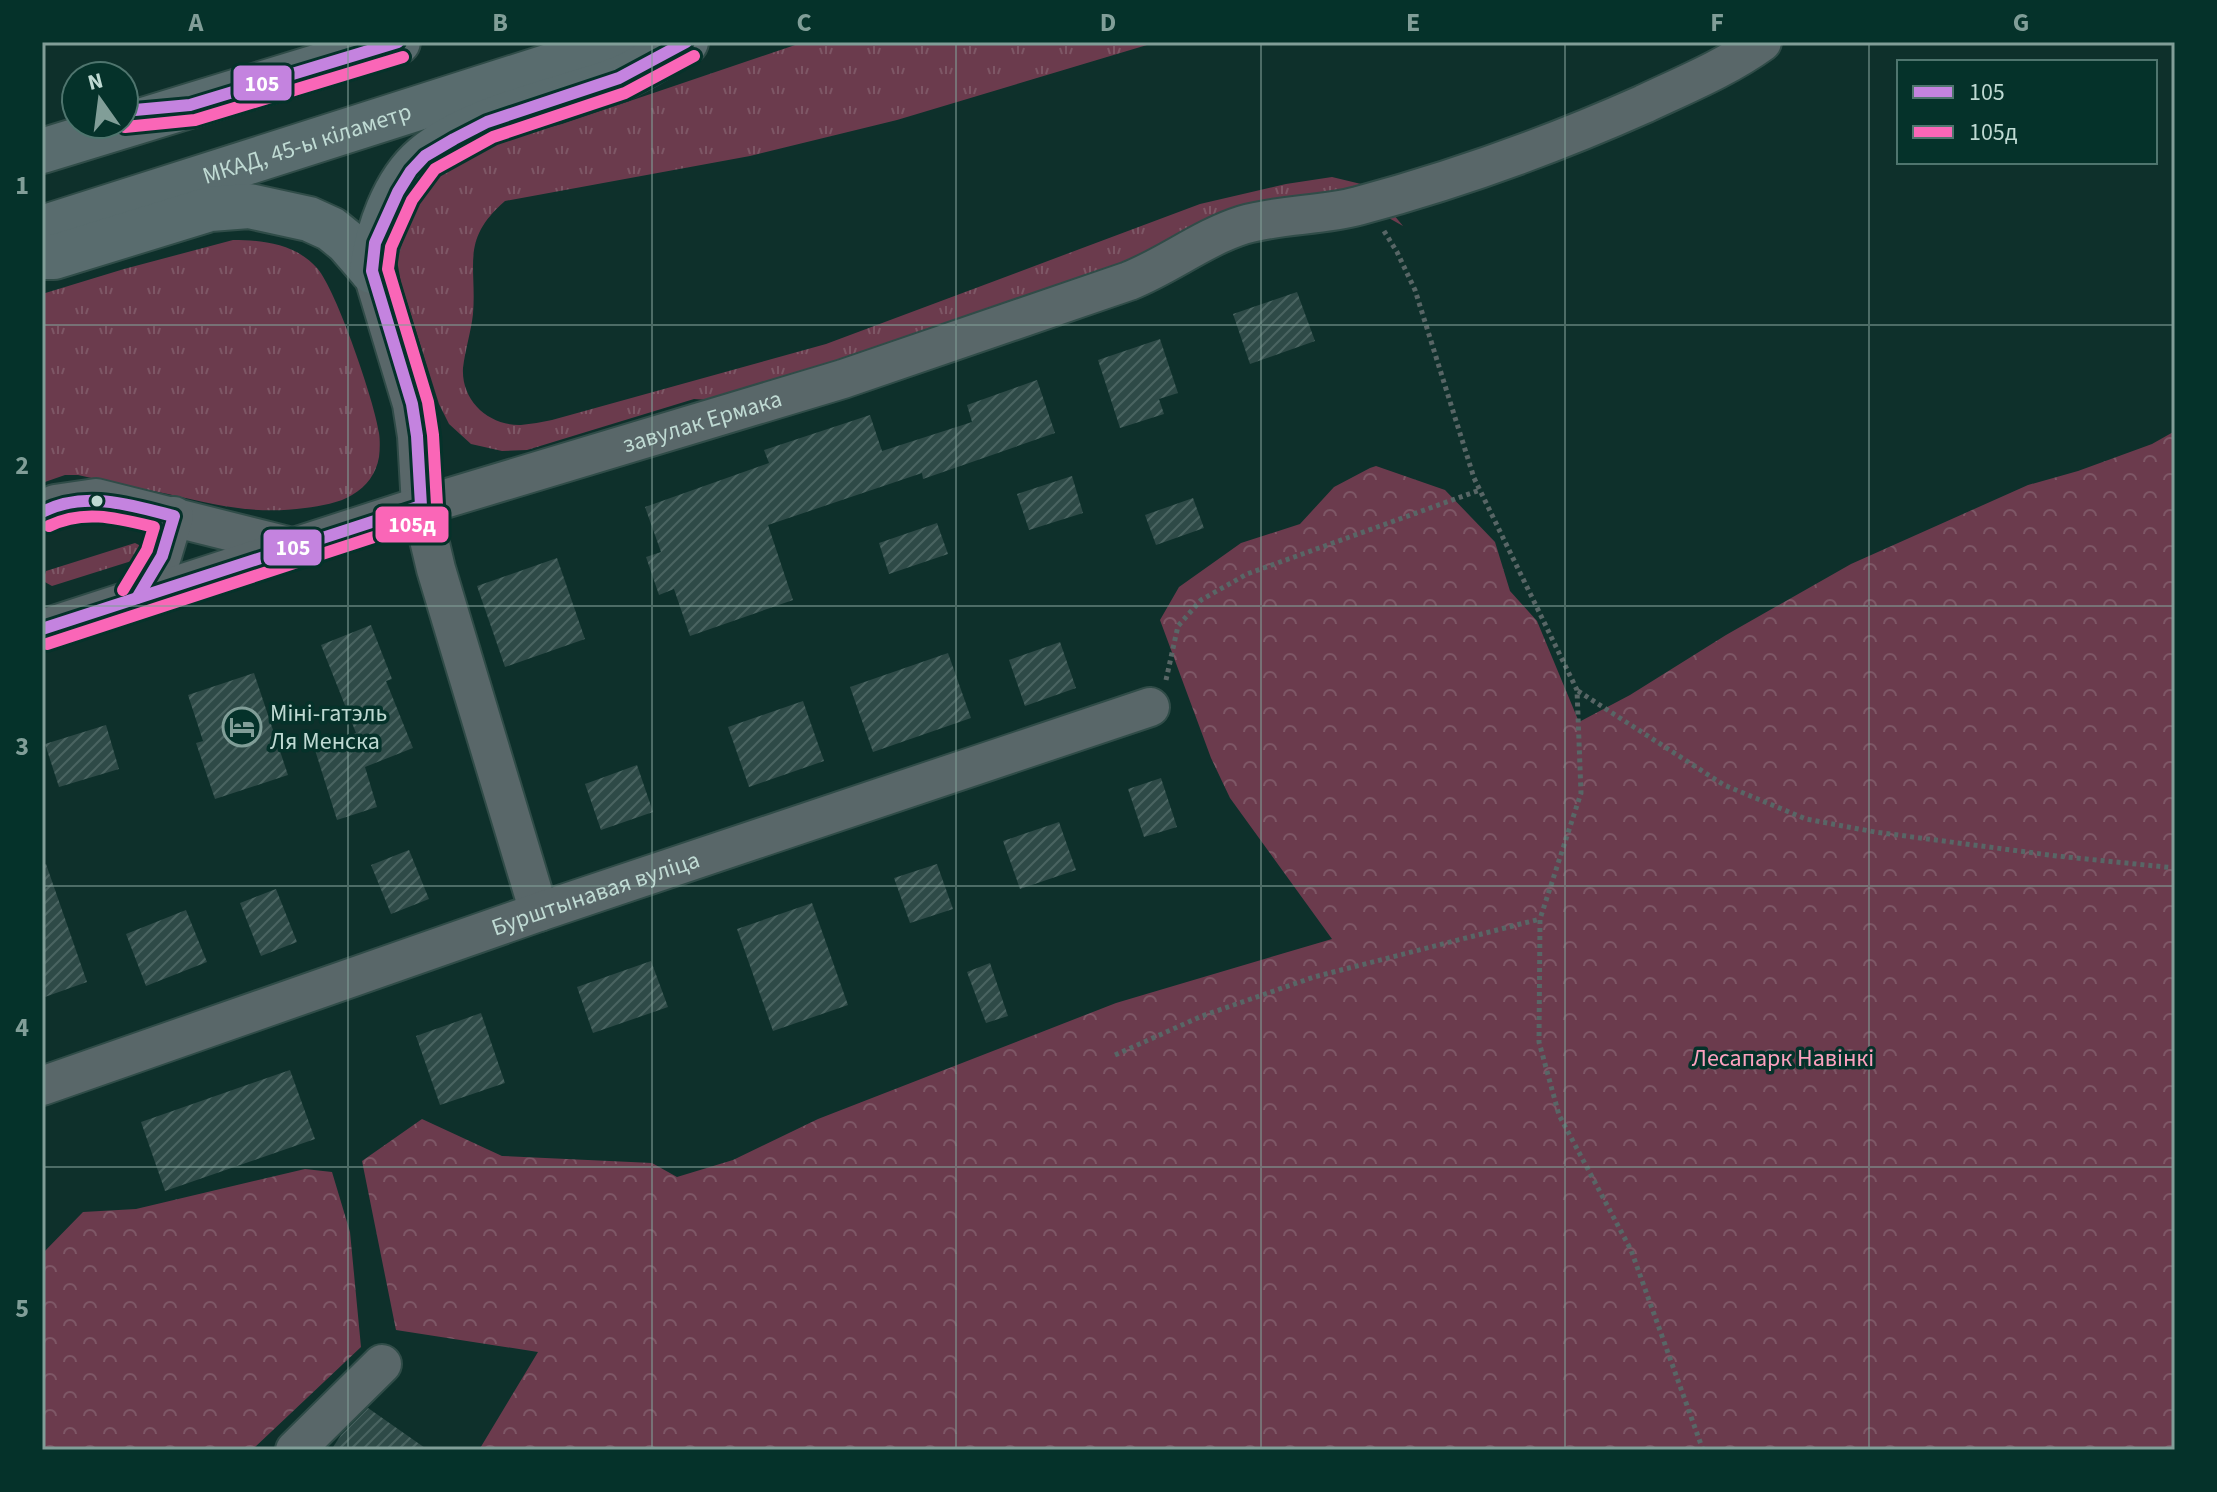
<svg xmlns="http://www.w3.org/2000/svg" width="2217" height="1492" viewBox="0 0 2217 1492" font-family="'Source Sans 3',sans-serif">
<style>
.grass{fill:url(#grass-tufts)}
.forest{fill:url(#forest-crowns)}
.building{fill:url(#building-hatch)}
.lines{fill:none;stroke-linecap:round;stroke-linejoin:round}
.minor-casing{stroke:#304c48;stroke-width:42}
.highway-casing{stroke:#304c48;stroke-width:48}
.path{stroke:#586666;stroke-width:5;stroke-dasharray:4 4;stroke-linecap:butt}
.minor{stroke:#596769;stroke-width:38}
.highway{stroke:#596c6e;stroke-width:44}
.bus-1-casing{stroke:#05322a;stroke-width:18}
.bus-2-casing{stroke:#05322a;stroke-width:18}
.bus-1{stroke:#c483df;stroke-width:12}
.bus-2{stroke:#fa66b7;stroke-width:12}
.grid{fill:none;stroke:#819e98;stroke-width:2;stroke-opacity:0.55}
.bus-dot{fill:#bfdad3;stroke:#05322a;stroke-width:3}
.labels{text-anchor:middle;stroke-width:7;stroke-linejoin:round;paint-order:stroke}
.street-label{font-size:24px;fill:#bfdad3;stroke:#05322a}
.poi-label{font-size:24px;fill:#bfdad3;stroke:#05322a;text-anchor:start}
.park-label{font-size:24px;fill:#fba1be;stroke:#05322a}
.line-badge{stroke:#05322a;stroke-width:3}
.badge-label{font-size:22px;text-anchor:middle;font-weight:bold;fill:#fff}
.neatline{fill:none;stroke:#819e98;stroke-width:3}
.grid-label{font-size:26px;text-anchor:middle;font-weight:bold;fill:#819e98}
</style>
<defs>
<pattern id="grass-tufts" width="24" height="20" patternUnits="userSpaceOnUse" patternTransform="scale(2)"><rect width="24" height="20" fill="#6b3b4d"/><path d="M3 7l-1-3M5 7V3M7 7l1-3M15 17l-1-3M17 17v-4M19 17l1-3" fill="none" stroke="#7e5766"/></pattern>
<pattern id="forest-crowns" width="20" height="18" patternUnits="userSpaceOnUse" patternTransform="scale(2)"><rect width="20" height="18" fill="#6b3b4d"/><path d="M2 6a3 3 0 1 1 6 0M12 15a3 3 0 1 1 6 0" fill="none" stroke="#7e5766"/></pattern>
<pattern id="building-hatch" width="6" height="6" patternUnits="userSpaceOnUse" patternTransform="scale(2)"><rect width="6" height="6" fill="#2e4a47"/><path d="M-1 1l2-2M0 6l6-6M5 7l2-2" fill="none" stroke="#4a6461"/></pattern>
</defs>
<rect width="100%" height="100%" fill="#0e302b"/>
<g class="grass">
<path d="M804,42H1157L897,120L750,156L505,201C460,240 477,265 473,314C471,332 465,350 463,368C461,401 489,426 521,425C531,424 542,422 552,420L826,344L1200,204L1286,184L1332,177L1361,184L1384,203L1403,226L1364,204L1122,270L725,401L694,399L527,450L502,451L471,444L449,424L439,404L401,283L397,260L418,191L461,150L562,124Z"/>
<path d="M233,240C262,240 296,244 317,268C336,289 375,403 379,433C380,440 380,449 379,457C376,474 367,486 352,495C339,503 321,506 305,508C254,515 217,505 168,494C138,488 108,482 78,475H65L42,483V294L124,269Z"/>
<polygon points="135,543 145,548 141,558 52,586 43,581 46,571"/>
</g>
<g class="forest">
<polygon points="2175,431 2175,1450 479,1450 538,1352 396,1330 362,1161 422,1119 502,1156 652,1163 677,1177 733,1160 818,1119 1116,1003 1332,939 1230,798 1211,758 1160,620 1179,587 1241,543 1300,524 1334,487 1370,468 1376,466 1445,490 1495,542 1510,591 1537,621 1579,722 1630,695 1726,635 1851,564 2028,485 2078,471 2152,444"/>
<polygon points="305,1169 332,1172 350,1232 361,1347 252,1450 42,1450 42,1254 83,1212 136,1209"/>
</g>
<g class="building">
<polygon points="1297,292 1315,341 1250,364 1233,314"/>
<polygon points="1160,339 1178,393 1159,399 1164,414 1120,428 1098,360"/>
<polygon points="1037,380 1055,433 923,479 922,473 768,525 793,600 690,636 674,589 659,595 646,557 661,552 645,507 769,463 764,450 870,415 882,451 972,422 967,405"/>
<polygon points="1072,476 1083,513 1029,530 1017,494"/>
<polygon points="1193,498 1204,528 1156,545 1145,515"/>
<polygon points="937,523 948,554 889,574 879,543"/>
<polygon points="557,558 585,639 505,667 477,586"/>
<polygon points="371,625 392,679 386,681 413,748 365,767 377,807 337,820 315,750 356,733 321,645"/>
<polygon points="1060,642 1076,688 1025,706 1009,660"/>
<polygon points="948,653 971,718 873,752 850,687"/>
<polygon points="254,673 288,775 215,799 196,743 203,741 188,695"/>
<polygon points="803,701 824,761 749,787 728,727"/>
<polygon points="106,725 119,769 59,787 45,744"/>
<polygon points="637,765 653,812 601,830 585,784"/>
<polygon points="1161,778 1177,827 1144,837 1128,789"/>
<polygon points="1059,822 1076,870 1020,889 1003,841"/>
<polygon points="409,850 429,899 391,914 371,865"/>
<polygon points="42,864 46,864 87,982 42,998"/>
<polygon points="937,864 953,909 910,923 894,878"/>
<polygon points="276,889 297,942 261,956 240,903"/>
<polygon points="812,903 848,1005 773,1031 737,929"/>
<polygon points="186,910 207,962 146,986 126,934"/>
<polygon points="651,961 668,1007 593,1033 577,987"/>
<polygon points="990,963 1008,1016 986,1023 967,972"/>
<polygon points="481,1013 505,1083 440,1105 416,1036"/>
<polygon points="290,1070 315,1139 165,1191 141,1122"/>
<polygon points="368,1408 428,1450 331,1450 341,1435"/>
</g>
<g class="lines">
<defs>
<g id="minor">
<polyline points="372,271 412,404 417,436 421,506 436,569 539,912"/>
<polyline points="42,512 55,504 96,498 292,547"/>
<polyline points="137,598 162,556 174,516"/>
<path id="s1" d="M42,629L421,506L843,379L1129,281C1169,265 1202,238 1243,225C1280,214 1321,216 1358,206C1455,180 1552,145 1644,104C1684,85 1726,68 1762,42"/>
<path id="s2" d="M42,1086L539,912L1150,707"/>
<polyline points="295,1450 382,1364"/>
</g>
<g id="highway">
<polyline points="42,151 398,42"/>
<path id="s3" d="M42,228L625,42"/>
<polyline points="42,257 54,257 210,209 249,206 309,219 331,229 347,242 372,271"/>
<path d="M372,271C377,233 393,183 424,157C472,117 557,101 616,80C640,71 663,54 686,42"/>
</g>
</defs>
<use href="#minor" class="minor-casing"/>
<use href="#highway" class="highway-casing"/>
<g class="path">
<polyline points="1384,231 1397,252 1415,290 1474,478 1577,690 1581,793 1540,919 1539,1042 1559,1115 1631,1250 1703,1450"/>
<polyline points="1166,680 1178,626 1201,600 1247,574 1480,490"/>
<polyline points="1578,691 1724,785 1806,819 1875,832 2057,856 2175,868"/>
<polyline points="1115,1055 1202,1016 1314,977 1540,919"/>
</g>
<use href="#minor" class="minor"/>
<use href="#highway" class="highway"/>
<defs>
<g id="bus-1">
<polyline points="124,111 190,105 398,42"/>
<path d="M42,512C86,490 129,505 174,516L162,556L137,598"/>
<polyline points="42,629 421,506 417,436 412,404 372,271 375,243 398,192 411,171 425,156 454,139 487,122 619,78 686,42"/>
</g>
<g id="bus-2">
<polyline points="125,127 195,120 403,57"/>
<path d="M49,526C84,509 117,518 154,527L147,550L123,590"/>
<polyline points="47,644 432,518 437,505 433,435 428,402 388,269 391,247 412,200 435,169 493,137 625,93 694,56"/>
</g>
</defs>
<use href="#bus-1" class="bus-1-casing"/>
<use href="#bus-2" class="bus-2-casing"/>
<use href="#bus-1" class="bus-1"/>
<use href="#bus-2" class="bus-2"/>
</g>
<path class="grid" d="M348,42V1450M652,42V1450M956,42V1450M1261,42V1450M1565,42V1450M1869,42V1450M42,325H2175M42,606H2175M42,886H2175M42,1167H2175"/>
<defs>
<symbol id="hotel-ring" viewBox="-11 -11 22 22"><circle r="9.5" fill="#05322a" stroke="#819e98" stroke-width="1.5"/><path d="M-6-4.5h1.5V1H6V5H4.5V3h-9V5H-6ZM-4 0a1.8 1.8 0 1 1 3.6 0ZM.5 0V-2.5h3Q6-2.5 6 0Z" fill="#819e98"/></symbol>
</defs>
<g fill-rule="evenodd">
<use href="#hotel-ring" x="220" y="705" width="44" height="44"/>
</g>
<circle class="bus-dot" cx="97" cy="501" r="7"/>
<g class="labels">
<g class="street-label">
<text dy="8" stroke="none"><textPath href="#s3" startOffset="278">МКАД, 45-ы кіламетр</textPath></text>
<text dy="8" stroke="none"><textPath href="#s1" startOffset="692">завулак Ермака</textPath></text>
<text dy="8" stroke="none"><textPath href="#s2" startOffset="586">Бурштынавая вуліца</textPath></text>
</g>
<g class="poi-label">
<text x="270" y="721">Міні-гатэль<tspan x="270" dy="28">Ля Менска</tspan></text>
</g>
<g class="park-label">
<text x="1783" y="1066">Лесапарк Навінкі</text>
</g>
</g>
<g class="line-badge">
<rect x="232" y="64" width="61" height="38" rx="8" fill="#c483df"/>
<rect x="374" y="505" width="76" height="39" rx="8" fill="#fa66b7"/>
<rect x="262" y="528" width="61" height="39" rx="8" fill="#c483df"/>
</g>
<g class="badge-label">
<text x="262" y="91">105</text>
<text x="412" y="532">105д</text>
<text x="293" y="555">105</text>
</g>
<rect width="2217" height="1492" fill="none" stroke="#05322a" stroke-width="88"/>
<rect x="1897" y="60" width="260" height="104" fill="#05322a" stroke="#4f756e" stroke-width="2"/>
<rect x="1913" y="86" width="40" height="12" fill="#c483df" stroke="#4f756e" stroke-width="2"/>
<text x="1969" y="100" font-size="24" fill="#bfdad3">105</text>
<rect x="1913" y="126" width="40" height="12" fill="#fa66b7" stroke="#4f756e" stroke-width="2"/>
<text x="1969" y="140" font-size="24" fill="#bfdad3">105д</text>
<g transform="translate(100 100) rotate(346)"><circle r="38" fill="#05322a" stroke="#4f756e" stroke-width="2"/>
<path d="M0-6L14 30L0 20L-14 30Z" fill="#819e98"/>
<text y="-12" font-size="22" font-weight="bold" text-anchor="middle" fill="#bfdad3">N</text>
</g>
<rect x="44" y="44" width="2129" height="1404" class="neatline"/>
<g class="grid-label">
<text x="196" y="31">A</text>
<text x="500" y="31">B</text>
<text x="804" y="31">C</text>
<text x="1108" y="31">D</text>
<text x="1413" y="31">E</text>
<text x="1717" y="31">F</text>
<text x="2021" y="31">G</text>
<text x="22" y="194">1</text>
<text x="22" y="474">2</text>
<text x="22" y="755">3</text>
<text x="22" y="1036">4</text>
<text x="22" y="1317">5</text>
</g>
</svg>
